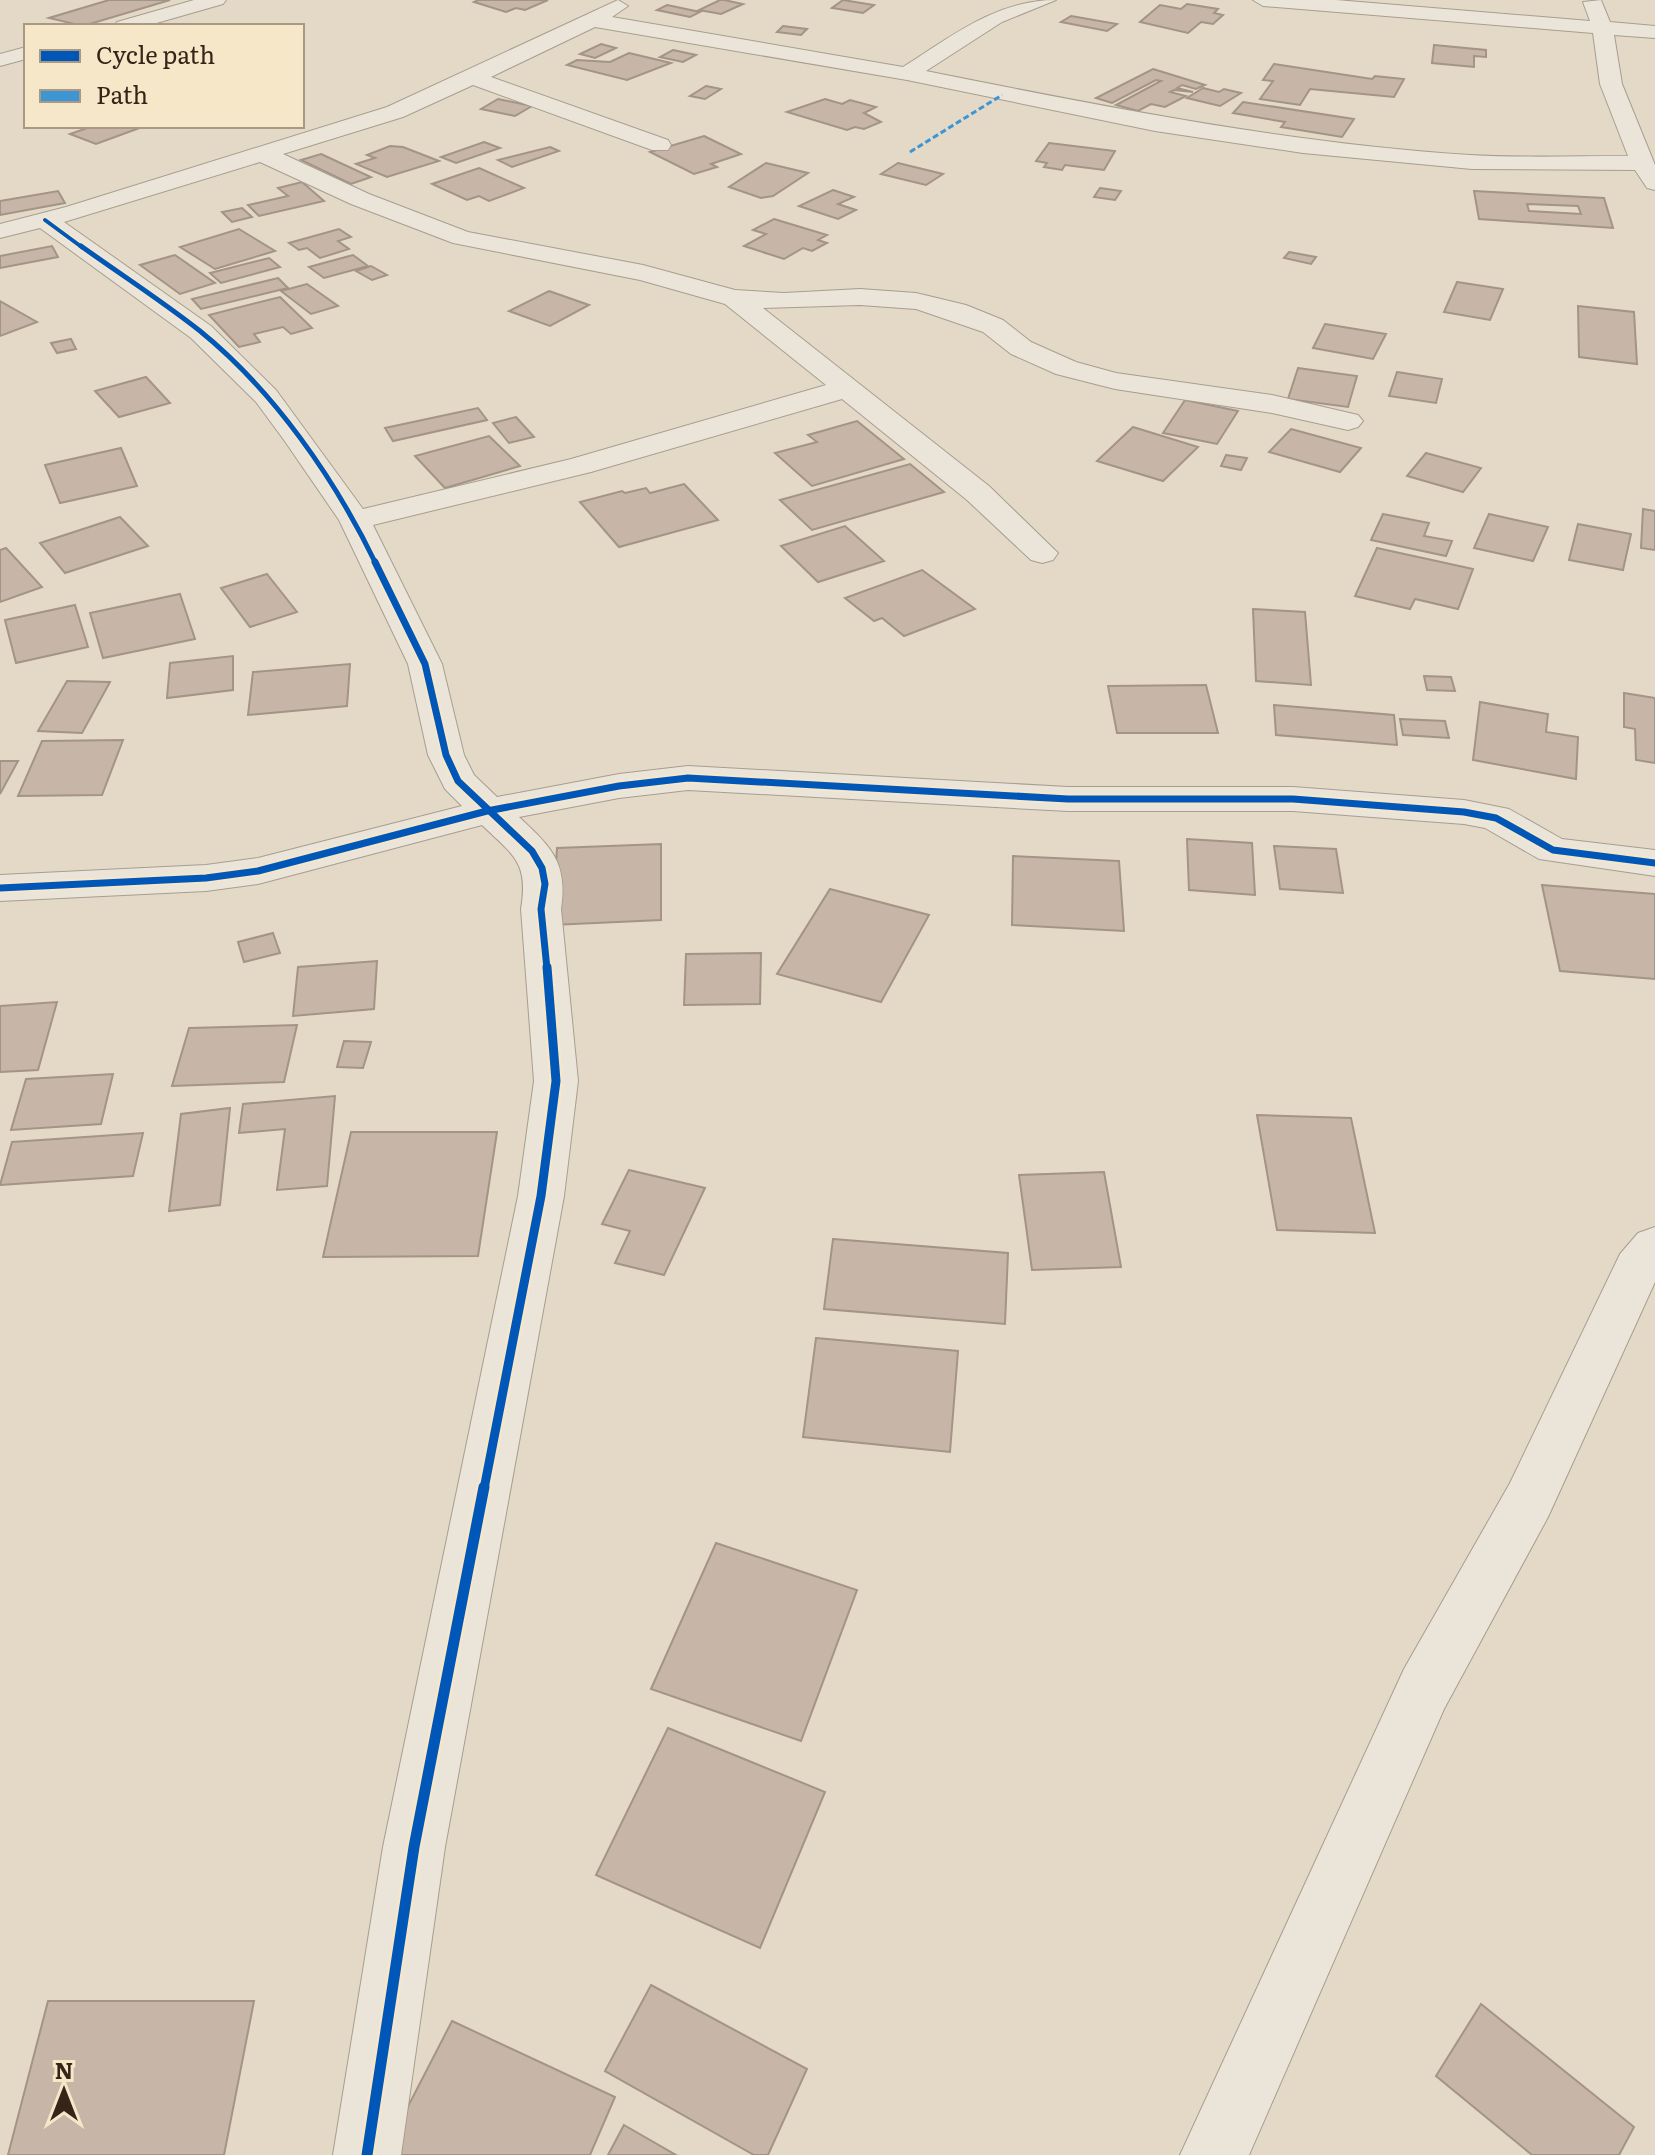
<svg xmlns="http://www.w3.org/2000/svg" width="1655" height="2155" viewBox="0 0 1655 2155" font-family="Literata,serif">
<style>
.building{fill:#c7b6a7;stroke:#a39486;stroke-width:2;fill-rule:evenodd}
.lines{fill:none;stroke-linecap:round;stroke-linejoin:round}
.street-casing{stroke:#a79e90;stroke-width:2}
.street{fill:#ebe4d8;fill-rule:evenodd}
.quiet{stroke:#3e95d4;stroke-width:3;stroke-dasharray:6 3;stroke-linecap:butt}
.cycleway-far4-casing{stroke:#f7e7c9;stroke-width:7}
.cycleway-far3-casing{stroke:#f7e7c9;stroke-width:8}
.cycleway-far2-casing{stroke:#f7e7c9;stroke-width:11}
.cycleway-far1-casing{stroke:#f7e7c9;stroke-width:14}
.cycleway-casing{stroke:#f7e7c9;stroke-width:16}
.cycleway-far4{stroke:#0057b8;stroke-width:4}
.cycleway-far3{stroke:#0057b8;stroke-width:5}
.cycleway-far2{stroke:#0057b8;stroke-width:7}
.cycleway-far1{stroke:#0057b8;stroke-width:9}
.cycleway{stroke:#0057b8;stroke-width:11}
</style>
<rect width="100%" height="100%" fill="#e3d9c6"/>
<g class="building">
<polygon points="109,0 170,0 83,26 49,18"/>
<polygon points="478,0 548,0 525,10 516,8 506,12 474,2"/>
<polygon points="720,0 724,0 743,4 721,14 699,10"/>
<polygon points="843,0 874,5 863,13 832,8"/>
<polygon points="1187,4 1218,9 1214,13 1223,15 1213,24 1201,22 1188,33 1140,22 1160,5 1181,9"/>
<polygon points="667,5 700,12 690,17 657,10"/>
<polygon points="1071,16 1117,24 1107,31 1061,22"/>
<polygon points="783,26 807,29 801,35 777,32"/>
<polygon points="601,44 616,48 595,58 580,54"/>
<polygon points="1434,45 1486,50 1486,57 1474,56 1474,67 1432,63"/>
<polygon points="673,50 696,55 683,62 660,57"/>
<polygon points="629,53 671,63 627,80 567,65 577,60 610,62"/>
<polygon points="1274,64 1372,79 1375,76 1404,79 1394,97 1310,89 1300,105 1260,99 1273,81 1263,80"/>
<polygon points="1153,69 1205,85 1196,89 1182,85 1177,88 1193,92 1174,90 1170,92 1186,96 1165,107 1151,104 1138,111 1116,105 1161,81 1156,80 1112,103 1096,98"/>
<polygon points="706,86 721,89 705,99 690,96"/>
<polygon points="1203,88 1219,92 1224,89 1241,93 1220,106 1187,98"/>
<polygon points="498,99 532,106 515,116 481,109"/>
<polygon points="825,99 842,104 850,100 876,107 864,113 881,122 864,129 855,127 847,130 787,112"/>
<polygon points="1243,102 1354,119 1342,137 1281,127 1285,122 1233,113"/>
<polygon points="93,126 145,126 96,144 70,134"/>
<polygon points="704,136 741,154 711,164 717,167 694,174 650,152"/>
<polygon points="484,142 500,148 456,163 441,157"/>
<polygon points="1049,143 1115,151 1104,170 1065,165 1062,170 1044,167 1047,163 1036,161"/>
<polygon points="390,146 403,147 439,161 387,177 356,164 375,158 367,155"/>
<polygon points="550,147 559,151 512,167 498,160"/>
<polygon points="321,154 371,177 351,184 301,160"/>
<polygon points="766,163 808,173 773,196 761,198 729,187"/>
<polygon points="898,163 943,174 926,185 881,174"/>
<polygon points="479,168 524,188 489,201 479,196 467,200 432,184"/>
<polygon points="302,182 324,201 259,216 248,205 288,196 278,188"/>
<polygon points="1100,188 1121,191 1115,200 1094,197"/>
<polygon points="833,190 854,197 838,204 856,210 838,219 799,206"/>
<polygon points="58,191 65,203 0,215 0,201"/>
<path d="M1474,191L1604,198L1613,228L1479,219ZM1527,204L1578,206L1581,214L1529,211Z"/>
<polygon points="242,208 252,217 232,222 222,212"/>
<polygon points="774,219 827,235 818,240 827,243 812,251 803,248 784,259 744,246 766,234 753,230"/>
<polygon points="239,229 275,251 215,269 180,247"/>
<polygon points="339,229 351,237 338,241 349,249 320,258 307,248 299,250 289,243"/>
<polygon points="52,246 58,257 0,268 0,256"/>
<polygon points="1289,252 1316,257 1311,264 1284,258"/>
<polygon points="175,255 215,283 180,294 140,265"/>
<polygon points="353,255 368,266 324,278 309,267"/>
<polygon points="269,258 280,267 221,283 210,273"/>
<polygon points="371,266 387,275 372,280 356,271"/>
<polygon points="278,278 288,288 201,309 192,299"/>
<polygon points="1457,282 1503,289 1490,320 1444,312"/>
<polygon points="307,284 338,306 311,314 281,291"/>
<polygon points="549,291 589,305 550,326 509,311"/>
<polygon points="280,297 312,328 291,334 283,327 254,334 260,342 239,347 209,315"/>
<polygon points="0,301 37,322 0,336"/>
<polygon points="1578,306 1634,312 1637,364 1579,357"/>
<polygon points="1325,324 1386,334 1373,359 1313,348"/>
<polygon points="71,339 76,349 57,353 51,343"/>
<polygon points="1298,368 1357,376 1348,407 1288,399"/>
<polygon points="1397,372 1442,379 1436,403 1389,396"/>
<polygon points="146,377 170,403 119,417 95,391"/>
<polygon points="1185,400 1238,411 1217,444 1163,433"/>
<polygon points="478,408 487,420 393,441 385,428"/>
<polygon points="516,417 534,437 509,443 493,423"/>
<polygon points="857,421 904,459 812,486 775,453 817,442 808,435"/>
<polygon points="1133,427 1198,447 1163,481 1097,461"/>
<polygon points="1291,429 1361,448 1340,472 1269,452"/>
<polygon points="489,436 520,466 445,488 415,456"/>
<polygon points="121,448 137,486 60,503 45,465"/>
<polygon points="1426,453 1481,468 1463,492 1407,476"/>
<polygon points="1226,455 1247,458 1241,470 1221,466"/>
<polygon points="910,464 944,492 812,530 780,500"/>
<polygon points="684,484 718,520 619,547 580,502 622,491 625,493 646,488 650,493"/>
<polygon points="1643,509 1655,511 1655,550 1641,548"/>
<polygon points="1383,514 1429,523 1424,536 1452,541 1446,556 1371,540"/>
<polygon points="1489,514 1548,527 1533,561 1474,548"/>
<polygon points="120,517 148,546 65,573 40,543"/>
<polygon points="1578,524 1631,534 1623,570 1569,560"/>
<polygon points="845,526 884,561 818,582 781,546"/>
<polygon points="6,548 42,587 0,602 0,550"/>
<polygon points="1377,548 1473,569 1458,609 1415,599 1410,609 1355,596"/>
<polygon points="922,570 975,609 904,636 882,618 874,621 845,598"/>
<polygon points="267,574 297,612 250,627 221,588"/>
<polygon points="180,594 195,639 103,658 90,613"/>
<polygon points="75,605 88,647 16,663 5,620"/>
<polygon points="1253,609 1305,612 1311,685 1256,681"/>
<polygon points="233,656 233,690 167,698 170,663"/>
<polygon points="350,664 347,706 248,715 253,672"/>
<polygon points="1424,676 1451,677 1455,691 1427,690"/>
<polygon points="67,681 110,682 82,733 38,731"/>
<polygon points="1206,685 1218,733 1117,733 1108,686"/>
<polygon points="1624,693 1655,698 1655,763 1636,760 1635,729 1624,727"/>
<polygon points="1480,702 1548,714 1546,732 1578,737 1576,779 1473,760"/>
<polygon points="1274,705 1394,715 1397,745 1276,735"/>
<polygon points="1400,719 1445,721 1449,738 1403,735"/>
<polygon points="123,740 102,795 18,796 42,741"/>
<polygon points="0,761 18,761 0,794"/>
<polygon points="1187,839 1252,843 1255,895 1189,890"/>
<polygon points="661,844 661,920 552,925 557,848"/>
<polygon points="1274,846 1336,849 1343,893 1280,889"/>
<polygon points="1013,856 1119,861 1124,931 1012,925"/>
<polygon points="1542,885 1655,894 1655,979 1560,971"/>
<polygon points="830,889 929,915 881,1002 777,974"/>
<polygon points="273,933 280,953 244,962 238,942"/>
<polygon points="761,953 760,1004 684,1005 686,954"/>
<polygon points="377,961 374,1009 293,1016 298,967"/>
<polygon points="57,1002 38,1070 0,1072 0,1006"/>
<polygon points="297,1025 284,1082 172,1086 189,1028"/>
<polygon points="344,1041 371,1042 363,1068 337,1067"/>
<polygon points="113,1074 101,1124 11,1130 26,1079"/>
<polygon points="335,1096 327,1186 277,1190 285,1129 239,1133 243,1104"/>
<polygon points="230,1108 220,1205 169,1211 181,1114"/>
<polygon points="1257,1115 1351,1118 1375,1233 1277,1230"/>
<polygon points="351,1132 497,1132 478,1256 323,1257"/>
<polygon points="143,1133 133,1176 0,1185 12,1142"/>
<polygon points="629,1170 705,1188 664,1275 615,1263 630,1231 602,1224"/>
<polygon points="1104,1172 1121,1267 1032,1270 1019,1175"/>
<polygon points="833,1239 1008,1253 1005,1324 824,1309"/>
<polygon points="816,1338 958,1351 950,1452 803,1437"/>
<polygon points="716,1543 857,1590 801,1741 651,1689"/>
<polygon points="668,1728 825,1792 760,1948 596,1875"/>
<polygon points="651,1985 807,2069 768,2155 754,2155 605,2071"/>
<polygon points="48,2001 254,2001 224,2155 8,2155"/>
<polygon points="1481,2004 1634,2127 1619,2155 1532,2155 1436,2076"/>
<polygon points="452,2021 615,2097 590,2155 383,2155"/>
<polygon points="624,2125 676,2155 608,2155"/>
</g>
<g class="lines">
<defs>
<g id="street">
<polygon points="194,0 226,0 223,4 146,26 114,26 117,22"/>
<path d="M618,0L628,6L612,17L903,67C952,36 996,0 1056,0L1002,22L926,71C1106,107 1286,143 1470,155C1522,158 1575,156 1628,156L1600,84L1593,33L1263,6L1253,0H1336L1590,21L1583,2L1601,0L1610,22L1655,26V38L1614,35L1622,84L1655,165V190L1647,188L1635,170L1472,169L1303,153L1155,131L907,80L595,27L491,77L668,140L671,145L668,150H652L473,85L403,117L283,154L369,194L468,232L643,265L735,290L784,293L860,289L916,293L966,305L1003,320L1031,342L1076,362L1116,373L1272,395L1358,415L1363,421L1358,427L1348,430L1272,413L1115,389L1056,374L1011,354L983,332L916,309L860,305L763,308L989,486L1058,553L1053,560L1042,563L1031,560L967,500L842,399L591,472L373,525L442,664L464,755L474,775L497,797L619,774L688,766L1068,787H1293L1464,800L1509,809L1562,839L1655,850V876L1539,859L1485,828L1464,824L1293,811H1068L688,790L619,798L519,817C551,847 568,862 561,909L578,1081L564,1196L445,1847L401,2155H333L383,1847L518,1196L534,1081L521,909C529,862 513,855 482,825L258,884L206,891L0,901V875L206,865L258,858L462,806L445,789L428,755L408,664L339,520L284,440L256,402L191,338L40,228L0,238V224L66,207L387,107ZM260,162L351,204L453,243L640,280L725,304L826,385L571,459L363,509L276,390L211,326L64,222Z"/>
<polygon points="26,47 26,59 0,66 0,54"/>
<polygon points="1655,1227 1655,1282 1548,1517 1444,1709 1249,2155 1180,2155 1404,1669 1510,1483 1620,1254 1638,1233"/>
</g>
</defs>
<use href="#street" class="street-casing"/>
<use href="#street" class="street"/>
<polyline class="quiet" points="910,152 1002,95"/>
<defs>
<polyline id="cycleway-far4" points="45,220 83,248"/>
<path id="cycleway-far3" d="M81,246C120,274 162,301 200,331C274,391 335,479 376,564"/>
<g id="cycleway-far2">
<polyline points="375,562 425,664 446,755 458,781 532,851 542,868 545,884 541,909 547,969"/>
<polyline points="0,888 206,878 258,871 487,811 619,786 688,778 1068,799 1293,799 1464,812 1496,818 1553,850 1655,863"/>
</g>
<polyline id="cycleway-far1" points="484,1489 541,1196 556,1081 547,967"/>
<polyline id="cycleway" points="367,2155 414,1847 484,1487"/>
</defs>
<use href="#cycleway-far4" class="cycleway-far4-casing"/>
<use href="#cycleway-far3" class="cycleway-far3-casing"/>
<use href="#cycleway-far2" class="cycleway-far2-casing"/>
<use href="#cycleway-far1" class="cycleway-far1-casing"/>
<use href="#cycleway" class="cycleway-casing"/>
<use href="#cycleway-far4" class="cycleway-far4"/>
<use href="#cycleway-far3" class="cycleway-far3"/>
<use href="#cycleway-far2" class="cycleway-far2"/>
<use href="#cycleway-far1" class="cycleway-far1"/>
<use href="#cycleway" class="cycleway"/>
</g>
<rect x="24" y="24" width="280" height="104" fill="#f7e7c9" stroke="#a99983" stroke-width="2"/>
<rect x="40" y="50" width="40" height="12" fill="#0057b8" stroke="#a99983" stroke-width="2"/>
<text x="96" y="64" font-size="24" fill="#352519">Cycle path</text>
<rect x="40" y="90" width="40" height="12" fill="#3e95d4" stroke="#a99983" stroke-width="2"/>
<text x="96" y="104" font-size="24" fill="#352519">Path</text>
<g transform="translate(64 2091)" stroke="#f7e7c9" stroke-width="6" paint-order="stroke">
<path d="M0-6L14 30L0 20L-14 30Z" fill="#352519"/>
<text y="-12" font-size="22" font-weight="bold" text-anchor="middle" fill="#352519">N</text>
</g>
</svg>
